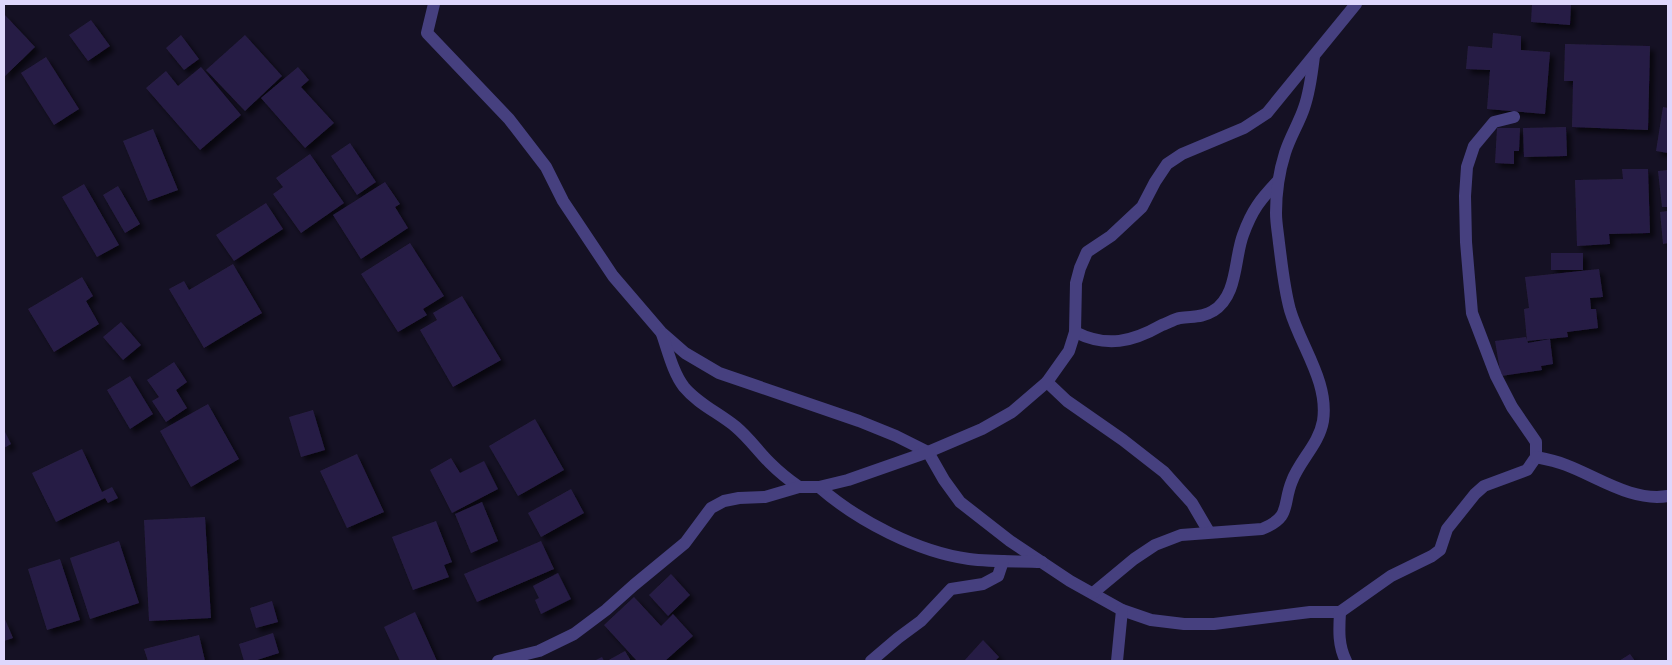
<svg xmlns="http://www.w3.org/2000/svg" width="1672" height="665" viewBox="0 0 1672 665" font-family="Lato,sans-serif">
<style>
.building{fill:#281e44;filter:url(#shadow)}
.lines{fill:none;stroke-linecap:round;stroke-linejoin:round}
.minor{stroke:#46407f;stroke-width:12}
</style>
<defs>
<filter id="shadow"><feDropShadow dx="4.5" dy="4.5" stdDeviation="2.5" flood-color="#0009"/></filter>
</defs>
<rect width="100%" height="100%" fill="#151124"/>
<g class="building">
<polygon points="1532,4 1571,4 1570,25 1531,22"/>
<polygon points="4,14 35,47 4,77"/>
<polygon points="91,20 110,46 88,61 69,35"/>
<polygon points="1493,33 1521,36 1521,50 1550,52 1545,114 1487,109 1490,70 1466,69 1468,46 1492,48"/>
<polygon points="181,35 199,59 184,70 166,48"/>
<polygon points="245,35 282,76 245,111 206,70"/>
<polygon points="1565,44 1650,46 1648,130 1572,127 1573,81 1564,81"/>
<polygon points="46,57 79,109 54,125 21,73"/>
<polygon points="201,67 241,115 200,150 146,88 166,71 178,86"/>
<polygon points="298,67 309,80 301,87 334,123 305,148 261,98"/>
<polygon points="1663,107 1668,108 1668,153 1656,151"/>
<polygon points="1566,127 1567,156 1524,157 1523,128"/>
<polygon points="1497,128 1520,128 1519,151 1514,151 1514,164 1495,163"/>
<polygon points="153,129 178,190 148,201 123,141"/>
<polygon points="350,143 376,182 357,195 331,156"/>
<polygon points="310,154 344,203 301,233 273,194 283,187 276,178"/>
<polygon points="1622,169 1648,169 1650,233 1609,234 1610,244 1577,246 1575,180 1623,179"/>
<polygon points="1668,170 1668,207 1662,207 1658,171"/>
<polygon points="385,182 400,204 395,207 408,228 361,259 333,215"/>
<polygon points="84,184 119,245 97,257 62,197"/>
<polygon points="118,186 140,224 125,233 103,195"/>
<polygon points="266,203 283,229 234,261 216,235"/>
<polygon points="1668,211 1668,243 1663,244 1660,212"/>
<polygon points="410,243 444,296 423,309 427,315 398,332 361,274"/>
<rect x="1551" y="253" width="32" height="17"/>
<polygon points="233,264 262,313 204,348 169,289 184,281 189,290"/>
<polygon points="1599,269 1603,297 1590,298 1591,309 1596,309 1598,328 1567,332 1568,337 1527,341 1524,309 1529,308 1525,277"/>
<polygon points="82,277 93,296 86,301 99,324 54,352 28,309"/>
<polygon points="462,296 501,360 453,387 420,330 437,320 433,313"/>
<polygon points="121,322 141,345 123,360 103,337"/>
<polygon points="1526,337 1528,343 1550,339 1553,364 1541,366 1542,370 1501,376 1495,341"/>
<polygon points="174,362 187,382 176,390 187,408 166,422 152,401 159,397 147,380"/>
<polygon points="130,376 153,414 130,429 107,390"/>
<polygon points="208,404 239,459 191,487 160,431"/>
<polygon points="313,410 325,450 301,457 289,417"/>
<polygon points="535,419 564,470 518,496 489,446"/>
<polygon points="4,430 11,444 4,448"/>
<polygon points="82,449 102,492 112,487 118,498 108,503 105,498 56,522 32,473"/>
<polygon points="357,454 384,512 347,528 320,471"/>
<polygon points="451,458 460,473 484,461 498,489 452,513 430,470"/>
<polygon points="571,489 584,513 541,537 528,513"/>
<polygon points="482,502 498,541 471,553 455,514"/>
<polygon points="205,517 211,618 149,621 144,520"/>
<polygon points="436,521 452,562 444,565 449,577 413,590 392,537"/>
<polygon points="119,541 139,603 90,619 70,558"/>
<polygon points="541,541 554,569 477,602 464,574"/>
<polygon points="60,559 80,620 47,630 28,569"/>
<polygon points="558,573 571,599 541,614 535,600 539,598 533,586"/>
<polygon points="671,574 690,595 668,616 649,595"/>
<polygon points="634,597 661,626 673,614 693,636 665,661 637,661 604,625"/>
<polygon points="272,601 278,622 256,628 250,608"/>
<polygon points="415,612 437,661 400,661 384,627"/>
<polygon points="4,617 13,638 4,641"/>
<polygon points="273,633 279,653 254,661 244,661 239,644"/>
<polygon points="199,635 205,661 148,661 144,649"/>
<polygon points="983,640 999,657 995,661 964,661"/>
<polygon points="625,651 631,661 607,661"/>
<polygon points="1630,654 1635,661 1619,661"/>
<polygon points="602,657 604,661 594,661"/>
</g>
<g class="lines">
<g class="minor">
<polyline points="434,4 427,33 509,119 546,167 563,201 613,276 661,332 685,353 719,373 859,421 896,436 928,452 944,480 960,502 1010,541 1070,581 1122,610 1151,620 1184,624 1214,624 1310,612 1340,612 1391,576 1432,556 1440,550 1447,529 1475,494 1484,486 1527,470 1536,457 1536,442 1512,407 1496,376 1472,313 1466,242 1465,196 1467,167 1474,146 1494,122 1514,117"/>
<path d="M1075,332C1107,348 1132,342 1162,325C1168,323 1174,319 1180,318C1192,316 1202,318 1213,311C1238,296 1234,259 1243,235C1252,210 1260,200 1278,181"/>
<path d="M662,334C668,351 673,373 684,387C698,404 719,413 736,427C749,438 758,451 770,463C779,472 789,480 799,487"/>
<polyline points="1047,382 1067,401 1123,440 1164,472 1192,503 1209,532"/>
<path d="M1536,457C1546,459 1556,461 1566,465C1598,477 1632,502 1668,496"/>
<path d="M819,487C858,521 918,552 969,559C993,562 1018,561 1042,562"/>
<path d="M1093,593L1134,559L1155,545L1181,535L1262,529C1292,517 1282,505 1292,481C1300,460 1319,444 1323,421C1329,382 1301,347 1290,310C1284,288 1282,266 1279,243C1278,233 1276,223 1276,213C1276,193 1279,172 1285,153C1290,137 1299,123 1304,108C1310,91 1312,73 1314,56"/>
<path d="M1340,612C1339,630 1338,645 1346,661"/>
<polyline points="498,661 539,651 574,634 606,610 634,585 685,543 711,508 724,501 739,498 765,497 799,487 819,487 848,480 928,452 982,429 1012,412 1047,382 1069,351 1075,332 1076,283 1080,268 1087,252 1111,236 1142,207 1155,182 1167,164 1182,154 1244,128 1267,113 1356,4"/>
<polyline points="871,661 898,638 921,621 951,589 983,584 998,576 1003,561"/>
<polyline points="1117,661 1122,610"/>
</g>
</g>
<rect width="1672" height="665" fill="none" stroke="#ded7fc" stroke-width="10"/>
</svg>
